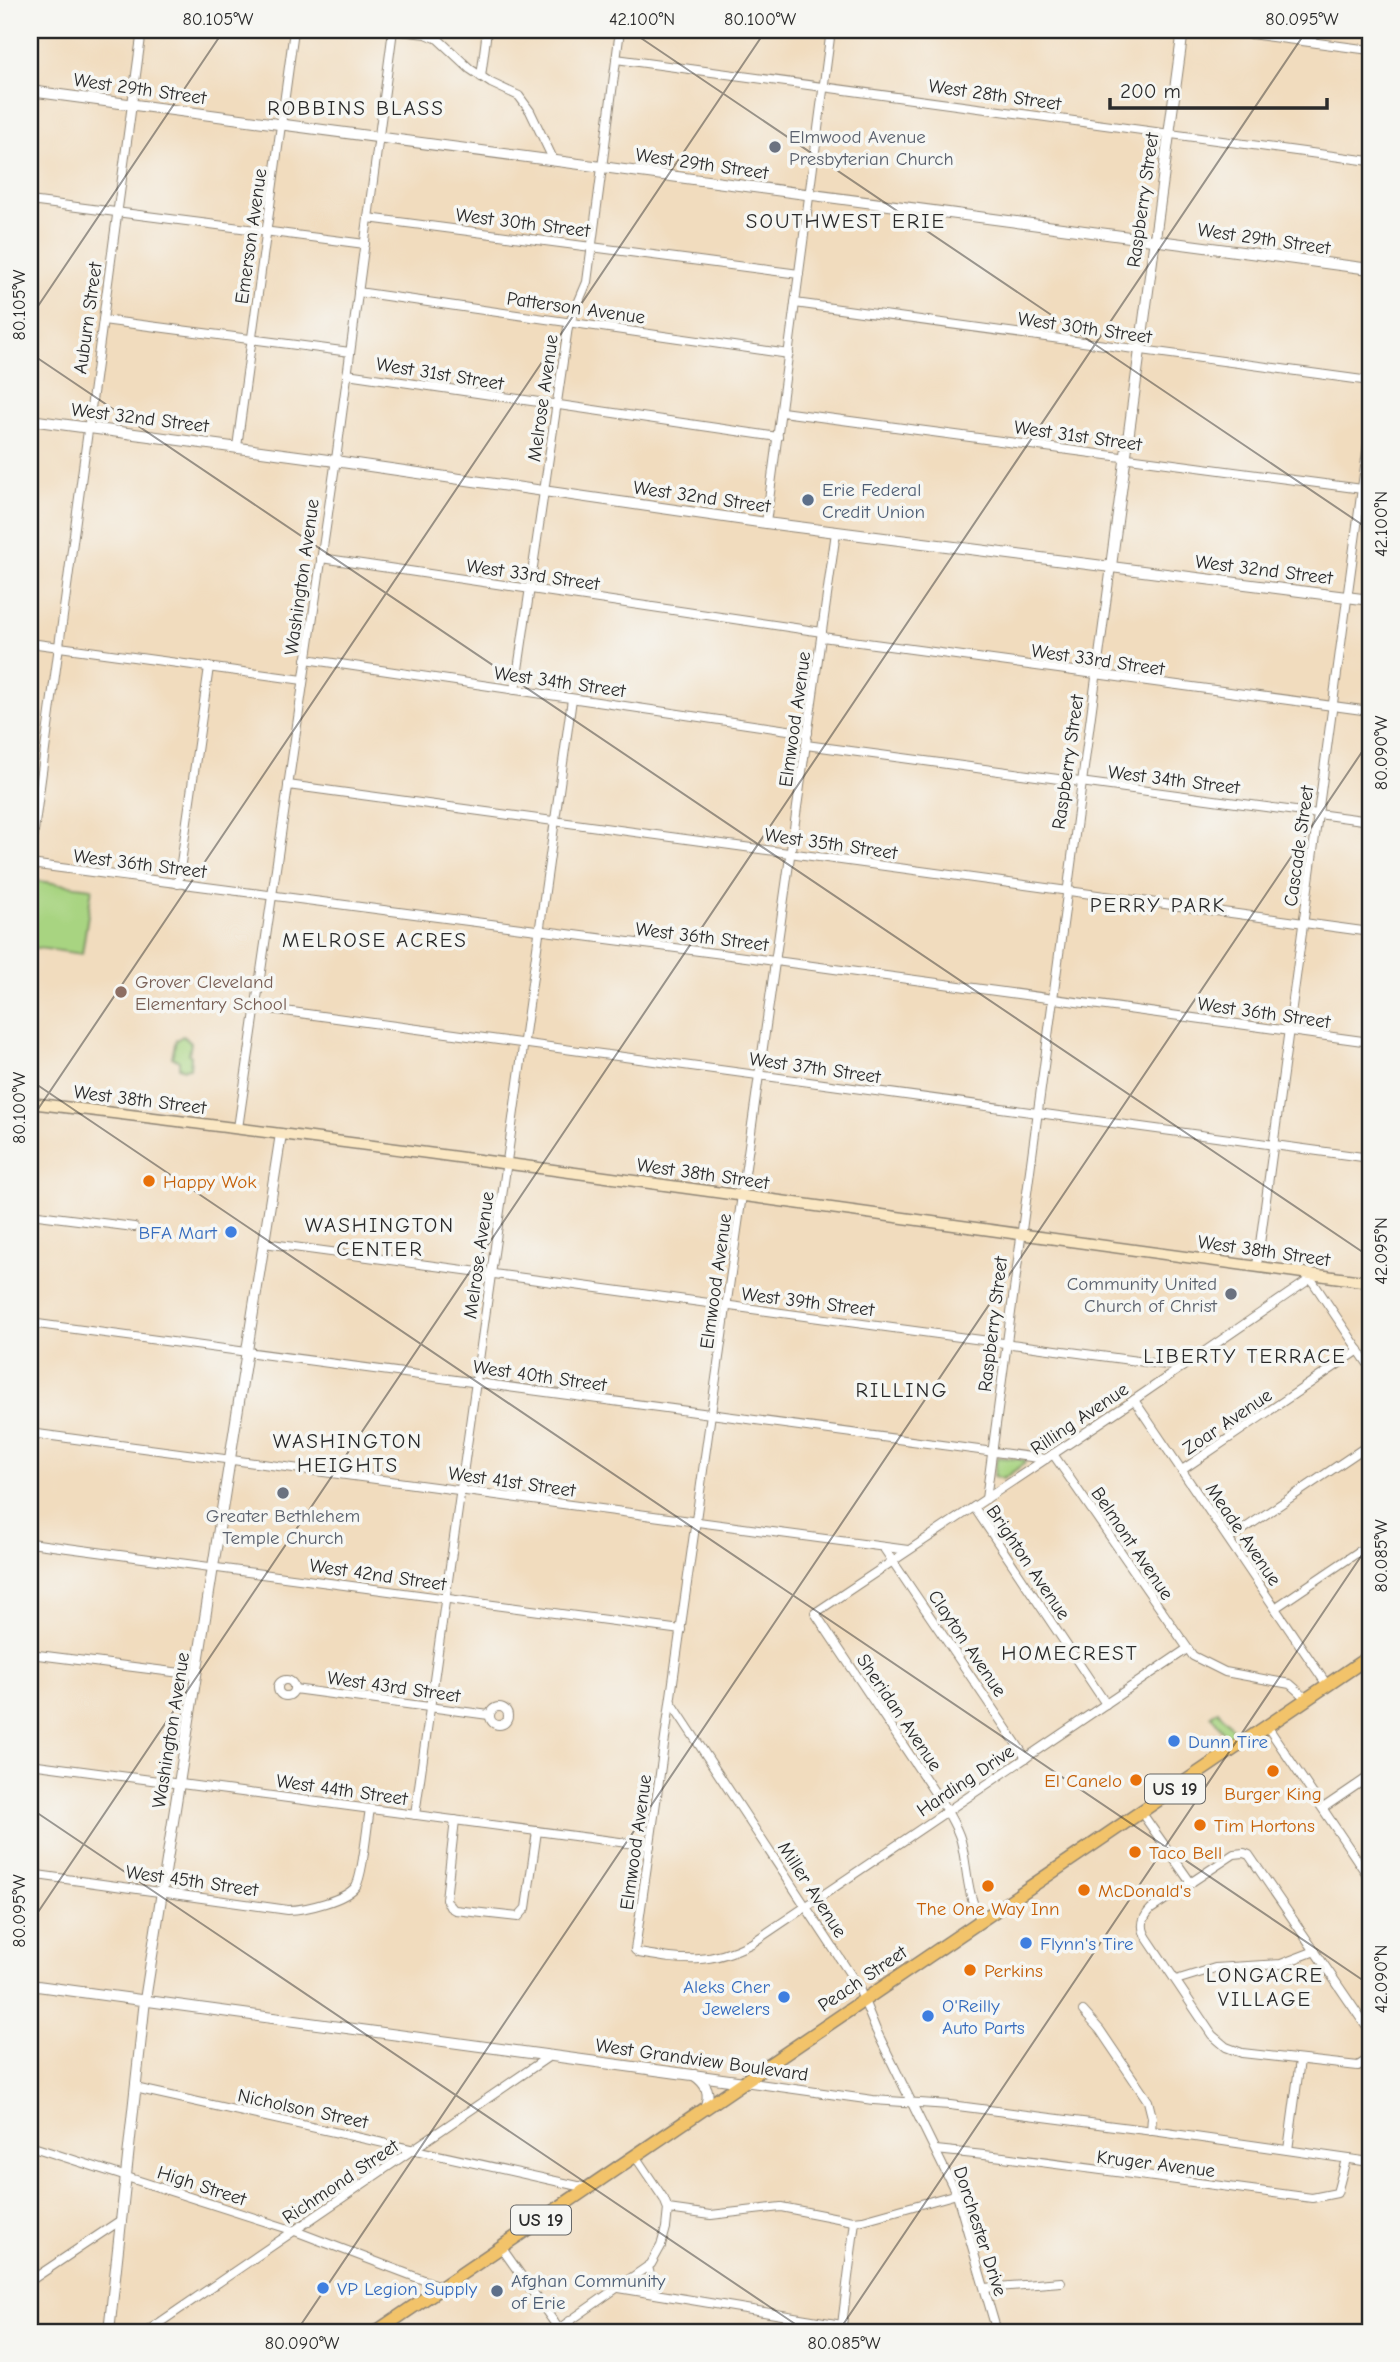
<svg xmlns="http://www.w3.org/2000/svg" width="1400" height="2362" viewBox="0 0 1400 2362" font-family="'Comic Neue',sans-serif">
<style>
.green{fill:#a8d481;stroke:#6a8056;stroke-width:2}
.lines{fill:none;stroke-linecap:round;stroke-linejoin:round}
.minor-casing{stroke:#8e8474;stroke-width:10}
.tertiary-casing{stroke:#8e8474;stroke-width:12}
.secondary-casing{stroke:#8e8474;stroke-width:13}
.primary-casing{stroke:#8e8474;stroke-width:15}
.minor{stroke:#fff;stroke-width:8}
.tertiary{stroke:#fff;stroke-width:10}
.secondary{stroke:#fae7c3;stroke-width:10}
.primary{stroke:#f2c36a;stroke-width:12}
.ticks{fill:none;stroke:#2b2b2b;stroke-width:2;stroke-opacity:0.45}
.worship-dot{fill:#6b7280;stroke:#f6f6f2;stroke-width:2.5}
.service-dot{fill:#5c6f8a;stroke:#f6f6f2;stroke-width:2.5}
.education-dot{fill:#8d6e63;stroke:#f6f6f2;stroke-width:2.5}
.food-dot{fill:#e8710a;stroke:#f6f6f2;stroke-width:2.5}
.shop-dot{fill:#3f7fe0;stroke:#f6f6f2;stroke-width:2.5}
.labels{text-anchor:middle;stroke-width:7;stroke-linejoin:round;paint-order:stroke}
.shield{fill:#f6f6f2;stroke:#686867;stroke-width:2}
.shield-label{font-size:18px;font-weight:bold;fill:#2b2b2b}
.street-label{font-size:19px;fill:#2b2b2b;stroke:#f6f6f2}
.worship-label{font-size:19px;fill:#5b616d;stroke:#f6f6f2;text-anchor:start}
.service-label{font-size:19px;fill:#4e5e75;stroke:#f6f6f2;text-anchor:start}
.education-label{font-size:19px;fill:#785e54;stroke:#f6f6f2;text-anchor:start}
.food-label{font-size:19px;fill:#c56008;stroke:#f6f6f2;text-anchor:start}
.shop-label{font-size:19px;fill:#366cbe;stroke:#f6f6f2;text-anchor:start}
.neighbourhood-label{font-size:21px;letter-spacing:2px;fill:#2b2b2b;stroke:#f6f6f2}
.neatline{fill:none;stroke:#2b2b2b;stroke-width:2.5}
.ticks-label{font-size:18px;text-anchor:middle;fill:#2b2b2b}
</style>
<rect width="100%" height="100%" fill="#f6f6f2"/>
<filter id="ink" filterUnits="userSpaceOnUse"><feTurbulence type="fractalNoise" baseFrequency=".0143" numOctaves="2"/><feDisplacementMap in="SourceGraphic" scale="14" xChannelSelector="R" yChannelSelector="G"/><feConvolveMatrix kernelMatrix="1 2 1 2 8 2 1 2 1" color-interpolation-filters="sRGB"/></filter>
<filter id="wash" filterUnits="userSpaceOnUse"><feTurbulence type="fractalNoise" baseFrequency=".00686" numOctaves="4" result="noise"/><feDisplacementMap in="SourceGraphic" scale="28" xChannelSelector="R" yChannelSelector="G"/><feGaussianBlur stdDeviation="1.57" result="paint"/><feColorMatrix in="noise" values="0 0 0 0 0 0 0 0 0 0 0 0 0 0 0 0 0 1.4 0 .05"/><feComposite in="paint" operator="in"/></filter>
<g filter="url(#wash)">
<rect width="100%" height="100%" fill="#f1dcbe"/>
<g class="green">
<polygon points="30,880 92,888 82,954 30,947"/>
<polygon points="183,1036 191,1043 189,1054 191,1056 190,1068 184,1069 179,1067 179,1061 172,1057 176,1040"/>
<polygon points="997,1457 1025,1460 1025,1463 1003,1479 994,1476"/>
<polygon points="1218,1710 1236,1734 1228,1739 1211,1715"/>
</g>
</g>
<g filter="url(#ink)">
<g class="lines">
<defs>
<g id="minor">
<polyline points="391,30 426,34 438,39 470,69 491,83 519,96 530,111 554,161"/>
<polyline points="1220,30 1370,50"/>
<polyline points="616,59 1370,161"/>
<polyline points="481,77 487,30"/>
<polyline points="30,201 365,244"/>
<polyline points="368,218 799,274"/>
<polyline points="358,292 789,354"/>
<polyline points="795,303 1370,381"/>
<polyline points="103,320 350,352"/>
<polyline points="347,374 778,437"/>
<polyline points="782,412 1370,490"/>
<polyline points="237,447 294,30"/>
<polyline points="766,523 831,30"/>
<path d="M836,532L635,1950L639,1953C685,1961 709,1965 752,1943L1187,1649"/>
<polyline points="321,558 822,632"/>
<polyline points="822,637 1370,711"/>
<polyline points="30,643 303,680"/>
<polyline points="306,659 808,733"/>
<polyline points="515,690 568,327 587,282 620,30"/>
<polyline points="806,745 1370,821"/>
<polyline points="288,785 1370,932"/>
<polyline points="30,861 142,30"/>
<polyline points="30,864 783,962 1370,1042"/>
<polyline points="178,884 209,667"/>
<polyline points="255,1007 1370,1158"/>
<polyline points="238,1128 337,452 393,30"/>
<polyline points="30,1214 134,1227"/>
<polyline points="264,1243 1182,1367"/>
<polyline points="1257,1266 1370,429"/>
<polyline points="1311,1279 1370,1367"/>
<polyline points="30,1323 1046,1459"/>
<polyline points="1134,1400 1327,1685"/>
<polyline points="30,1433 908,1550"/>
<polyline points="1053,1454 1193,1656 1225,1672 1290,1684 1307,1699"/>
<polyline points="1182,1470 1359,1350"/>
<polyline points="986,1499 1111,566"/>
<polyline points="974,1507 1106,1704"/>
<polyline points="1229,1539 1370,1444"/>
<polyline points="30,1543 681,1630"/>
<polyline points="883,1547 1026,1758"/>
<polyline points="1275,1608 1370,1544"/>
<polyline points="30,1654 197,1675"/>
<circle cx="286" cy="1688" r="8"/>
<polyline points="294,1689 489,1715"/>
<polyline points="671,1702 858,1986 876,2030 957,2195 997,2332"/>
<circle cx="499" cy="1716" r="9"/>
<polyline points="1267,1726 1370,1879"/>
<polyline points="30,1764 650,1846"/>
<polyline points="1323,1808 1370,1776"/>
<polyline points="1141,1812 1191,1883"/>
<polyline points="415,1815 572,699"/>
<polyline points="455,1820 446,1899 450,1907 455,1910 518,1917 526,1908 537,1831"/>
<path d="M30,1874L288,1910C305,1910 346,1900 356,1886C363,1875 367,1825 370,1809"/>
<path d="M981,1920C966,1895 968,1869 961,1841C958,1830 952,1820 947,1811L815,1613L1128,1404L1316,1275"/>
<polyline points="1176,1980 1215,1968 1281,1964 1315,1951"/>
<polyline points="1083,2011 1100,2030 1148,2101 1152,2117 1151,2131"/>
<path d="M1370,2032L1249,1855L1244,1853L1234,1854L1151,1909C1142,1918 1140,1927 1147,1938L1212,2035L1226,2047L1242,2053L1358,2066L1370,2058"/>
<polyline points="744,2082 873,2100 950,2105 1153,2131 1370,2162"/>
<polyline points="135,2088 587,2188"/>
<polyline points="30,2146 295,2231 442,2287"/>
<polyline points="936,2150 1003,2157 1312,2198 1337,2193 1346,2159"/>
<polyline points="1288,2150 1300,2060"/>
<polyline points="635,2156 664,2199 668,2209 711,2215 781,2207 853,2221 863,2220 957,2194"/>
<polyline points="501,2247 561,2332"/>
<polyline points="648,2267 655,2292"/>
<polyline points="30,2281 121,2220"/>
<polyline points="619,2288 842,2325"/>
<polyline points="985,2288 1061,2282"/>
<polyline points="146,2332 551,2055"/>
<polyline points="554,2332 651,2264 661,2246 666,2228 668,2209"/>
<polyline points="845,2332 842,2325 855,2221"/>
</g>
<g id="tertiary">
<polyline points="30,91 1370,269"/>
<polyline points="30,420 328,460 766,523 1370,600"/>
<polyline points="1111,566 1183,30"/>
<polyline points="30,1985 744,2082"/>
<path d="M694,2075C707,2084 711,2093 705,2108"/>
<polyline points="109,2332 145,2000 281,1134"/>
</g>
<path id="secondary" d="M30,1103C477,1156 923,1222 1370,1282"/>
<polyline id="primary" points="376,2332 1370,1656"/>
</defs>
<use href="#minor" class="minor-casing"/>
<use href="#tertiary" class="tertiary-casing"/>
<use href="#secondary" class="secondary-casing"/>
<use href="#primary" class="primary-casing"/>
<use href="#minor" class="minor"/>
<use href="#tertiary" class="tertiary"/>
<use href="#secondary" class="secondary"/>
<use href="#primary" class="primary"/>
</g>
</g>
<path class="ticks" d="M629,30L1370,530M30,318L224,30M30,353L1370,1257M30,1080L1370,1985M30,1121L766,30M30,1808L807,2332M30,1924L1307,30M296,2332L1370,740M838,2332L1370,1543"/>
<g class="worship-dot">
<circle cx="775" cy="147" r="7"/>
<circle cx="1231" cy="1294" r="7"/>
<circle cx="283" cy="1493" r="7"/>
</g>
<g class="service-dot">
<circle cx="808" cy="500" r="7"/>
<circle cx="497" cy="2291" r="7"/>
</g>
<circle class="education-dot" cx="121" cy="992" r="7"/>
<g class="food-dot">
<circle cx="149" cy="1181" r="7"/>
<circle cx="1273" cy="1771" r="7"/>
<circle cx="1136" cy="1780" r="7"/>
<circle cx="1200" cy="1825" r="7"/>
<circle cx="1135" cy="1852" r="7"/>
<circle cx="988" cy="1886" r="7"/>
<circle cx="1084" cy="1890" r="7"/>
<circle cx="970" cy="1970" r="7"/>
</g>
<g class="shop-dot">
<circle cx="231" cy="1232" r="7"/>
<circle cx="1174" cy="1741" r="7"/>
<circle cx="1026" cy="1943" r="7"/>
<circle cx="784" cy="1997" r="7"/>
<circle cx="928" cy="2016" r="7"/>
<circle cx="323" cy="2288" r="7"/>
</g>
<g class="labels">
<g class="shield">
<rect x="1145" y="1774.5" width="60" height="29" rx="5"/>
<rect x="511" y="2205.5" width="60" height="29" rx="5"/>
</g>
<g class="shield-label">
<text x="1175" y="1795">US 19</text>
<text x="541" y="2226">US 19</text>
</g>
<g class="street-label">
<text transform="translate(140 88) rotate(8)" y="7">West 29th Street</text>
<text transform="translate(995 94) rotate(8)" y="7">West 28th Street</text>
<text transform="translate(702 163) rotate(8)" y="7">West 29th Street</text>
<text transform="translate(1142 200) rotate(-82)" y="7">Raspberry Street</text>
<text transform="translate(523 222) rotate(7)" y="7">West 30th Street</text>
<text transform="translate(250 236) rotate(-82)" y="7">Emerson Avenue</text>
<text transform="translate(1264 238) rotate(8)" y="7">West 29th Street</text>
<text transform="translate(576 307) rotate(8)" y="7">Patterson Avenue</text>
<text transform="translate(87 318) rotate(-82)" y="7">Auburn Street</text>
<text transform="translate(1085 327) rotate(8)" y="7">West 30th Street</text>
<text transform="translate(440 373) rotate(9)" y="7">West 31st Street</text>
<text transform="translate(542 398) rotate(-82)" y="7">Melrose Avenue</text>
<text transform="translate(140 417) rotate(7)" y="7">West 32nd Street</text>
<text transform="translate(1078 435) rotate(8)" y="7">West 31st Street</text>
<text transform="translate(702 496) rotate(8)" y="7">West 32nd Street</text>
<text transform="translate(1264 569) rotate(7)" y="7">West 32nd Street</text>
<text transform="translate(533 574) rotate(8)" y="7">West 33rd Street</text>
<text transform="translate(301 577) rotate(-82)" y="7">Washington Avenue</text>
<text transform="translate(1098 659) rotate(8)" y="7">West 33rd Street</text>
<text transform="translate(560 681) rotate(8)" y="7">West 34th Street</text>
<text transform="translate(794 719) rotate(-82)" y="7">Elmwood Avenue</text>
<text transform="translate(1067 762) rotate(-82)" y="7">Raspberry Street</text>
<text transform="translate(1174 779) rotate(7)" y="7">West 34th Street</text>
<text transform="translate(831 843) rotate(8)" y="7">West 35th Street</text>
<text transform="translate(1298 846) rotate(-82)" y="7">Cascade Street</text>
<text transform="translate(140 863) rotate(7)" y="7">West 36th Street</text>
<text transform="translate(702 936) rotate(7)" y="7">West 36th Street</text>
<text transform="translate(1264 1012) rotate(8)" y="7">West 36th Street</text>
<text transform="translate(815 1067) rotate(8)" y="7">West 37th Street</text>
<text transform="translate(140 1099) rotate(7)" y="7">West 38th Street</text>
<text transform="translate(703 1173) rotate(8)" y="7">West 38th Street</text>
<text transform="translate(1264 1250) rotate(8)" y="7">West 38th Street</text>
<text transform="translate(478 1255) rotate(-82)" y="7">Melrose Avenue</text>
<text transform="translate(715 1281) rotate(-82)" y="7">Elmwood Avenue</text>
<text transform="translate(808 1301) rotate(7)" y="7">West 39th Street</text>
<text transform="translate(992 1324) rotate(-83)" y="7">Raspberry Street</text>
<text transform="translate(540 1375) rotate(8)" y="7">West 40th Street</text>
<text transform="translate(1079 1418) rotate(-34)" y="7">Rilling Avenue</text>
<text transform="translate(1227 1421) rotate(-34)" y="7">Zoar Avenue</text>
<text transform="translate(512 1481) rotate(8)" y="7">West 41st Street</text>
<text transform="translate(1244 1534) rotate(56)" y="7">Meade Avenue</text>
<text transform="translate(1133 1543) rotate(56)" y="7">Belmont Avenue</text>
<text transform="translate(1029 1562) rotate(56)" y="7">Brighton Avenue</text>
<text transform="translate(378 1574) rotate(8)" y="7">West 42nd Street</text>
<text transform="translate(968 1643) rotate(56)" y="7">Clayton Avenue</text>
<text transform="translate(394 1686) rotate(8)" y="7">West 43rd Street</text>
<text transform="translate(900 1712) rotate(56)" y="7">Sheridan Avenue</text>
<text transform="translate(170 1730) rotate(-81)" y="7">Washington Avenue</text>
<text transform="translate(965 1780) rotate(-34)" y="7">Harding Drive</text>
<text transform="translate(342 1789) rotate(8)" y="7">West 44th Street</text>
<text transform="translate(635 1842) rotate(-82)" y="7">Elmwood Avenue</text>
<text transform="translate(192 1880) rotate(8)" y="7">West 45th Street</text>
<text transform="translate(813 1889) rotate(57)" y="7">Miller Avenue</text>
<text transform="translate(862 1978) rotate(-34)" y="7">Peach Street</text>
<text transform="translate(702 2059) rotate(8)" y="7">West Grandview Boulevard</text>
<text transform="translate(303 2108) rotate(12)" y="7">Nicholson Street</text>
<text transform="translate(1156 2163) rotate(7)" y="7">Kruger Avenue</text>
<text transform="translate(340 2181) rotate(-34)" y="7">Richmond Street</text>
<text transform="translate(202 2185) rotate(18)" y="7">High Street</text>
<text transform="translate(981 2231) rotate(72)" y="7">Dorchester Drive</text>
</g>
<g class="worship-label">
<text x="789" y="143">Elmwood Avenue<tspan x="789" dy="22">Presbyterian Church</tspan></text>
<text x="1217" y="1290" text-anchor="end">Community United<tspan x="1217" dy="22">Church of Christ</tspan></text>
<text x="283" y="1522" text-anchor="middle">Greater Bethlehem<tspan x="283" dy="22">Temple Church</tspan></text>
</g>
<g class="service-label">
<text x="822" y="496">Erie Federal<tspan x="822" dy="22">Credit Union</tspan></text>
<text x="511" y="2287">Afghan Community<tspan x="511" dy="22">of Erie</tspan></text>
</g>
<g class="education-label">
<text x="135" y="988">Grover Cleveland<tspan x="135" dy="22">Elementary School</tspan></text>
</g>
<g class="food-label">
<text x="163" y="1188">Happy Wok</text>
<text x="1122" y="1787" text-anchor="end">El Canelo</text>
<text x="1273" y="1800" text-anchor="middle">Burger King</text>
<text x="1214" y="1832">Tim Hortons</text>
<text x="1149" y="1859">Taco Bell</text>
<text x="1098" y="1897">McDonald's</text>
<text x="988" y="1915" text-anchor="middle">The One Way Inn</text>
<text x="984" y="1977">Perkins</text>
</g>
<g class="shop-label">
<text x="217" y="1239" text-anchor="end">BFA Mart</text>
<text x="1188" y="1748">Dunn Tire</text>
<text x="1040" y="1950">Flynn's Tire</text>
<text x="770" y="1993" text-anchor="end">Aleks Cher<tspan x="770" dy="22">Jewelers</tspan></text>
<text x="942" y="2012">O'Reilly<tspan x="942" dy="22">Auto Parts</tspan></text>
<text x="337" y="2295">VP Legion Supply</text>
</g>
<g class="neighbourhood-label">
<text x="356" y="115">ROBBINS BLASS</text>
<text x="846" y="228">SOUTHWEST ERIE</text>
<text x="1158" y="912">PERRY PARK</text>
<text x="375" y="947">MELROSE ACRES</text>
<text x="380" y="1232">WASHINGTON<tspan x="380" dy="24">CENTER</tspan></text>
<text x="1245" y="1363">LIBERTY TERRACE</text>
<text x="902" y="1397">RILLING</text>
<text x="348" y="1448">WASHINGTON<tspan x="348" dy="24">HEIGHTS</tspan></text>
<text x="1070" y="1660">HOMECREST</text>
<text x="1265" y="1982">LONGACRE<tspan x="1265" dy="24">VILLAGE</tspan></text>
</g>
</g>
<rect width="1400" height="2362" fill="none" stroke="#f6f6f2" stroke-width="77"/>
<path d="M1110 98v10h217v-10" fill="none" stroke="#2b2b2b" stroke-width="3.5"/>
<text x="1120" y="98" font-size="21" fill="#2b2b2b" stroke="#f6f6f2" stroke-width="5" paint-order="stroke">200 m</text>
<rect x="38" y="38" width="1324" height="2286" class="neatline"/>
<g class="ticks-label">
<text x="218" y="25">80.105°W</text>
<text x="642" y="25">42.100°N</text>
<text x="760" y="25">80.100°W</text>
<text x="1302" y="25">80.095°W</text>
<text transform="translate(19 305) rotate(-90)" y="6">80.105°W</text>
<text transform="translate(1381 524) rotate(-90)" y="6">42.100°N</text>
<text transform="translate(1381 753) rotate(-90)" y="6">80.090°W</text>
<text transform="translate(19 1108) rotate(-90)" y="6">80.100°W</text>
<text transform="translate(1381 1251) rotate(-90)" y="6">42.095°N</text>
<text transform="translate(1381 1556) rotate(-90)" y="6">80.085°W</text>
<text transform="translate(19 1911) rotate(-90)" y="6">80.095°W</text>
<text transform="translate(1381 1979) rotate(-90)" y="6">42.090°N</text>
<text x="302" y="2349">80.090°W</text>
<text x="844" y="2349">80.085°W</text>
</g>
</svg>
